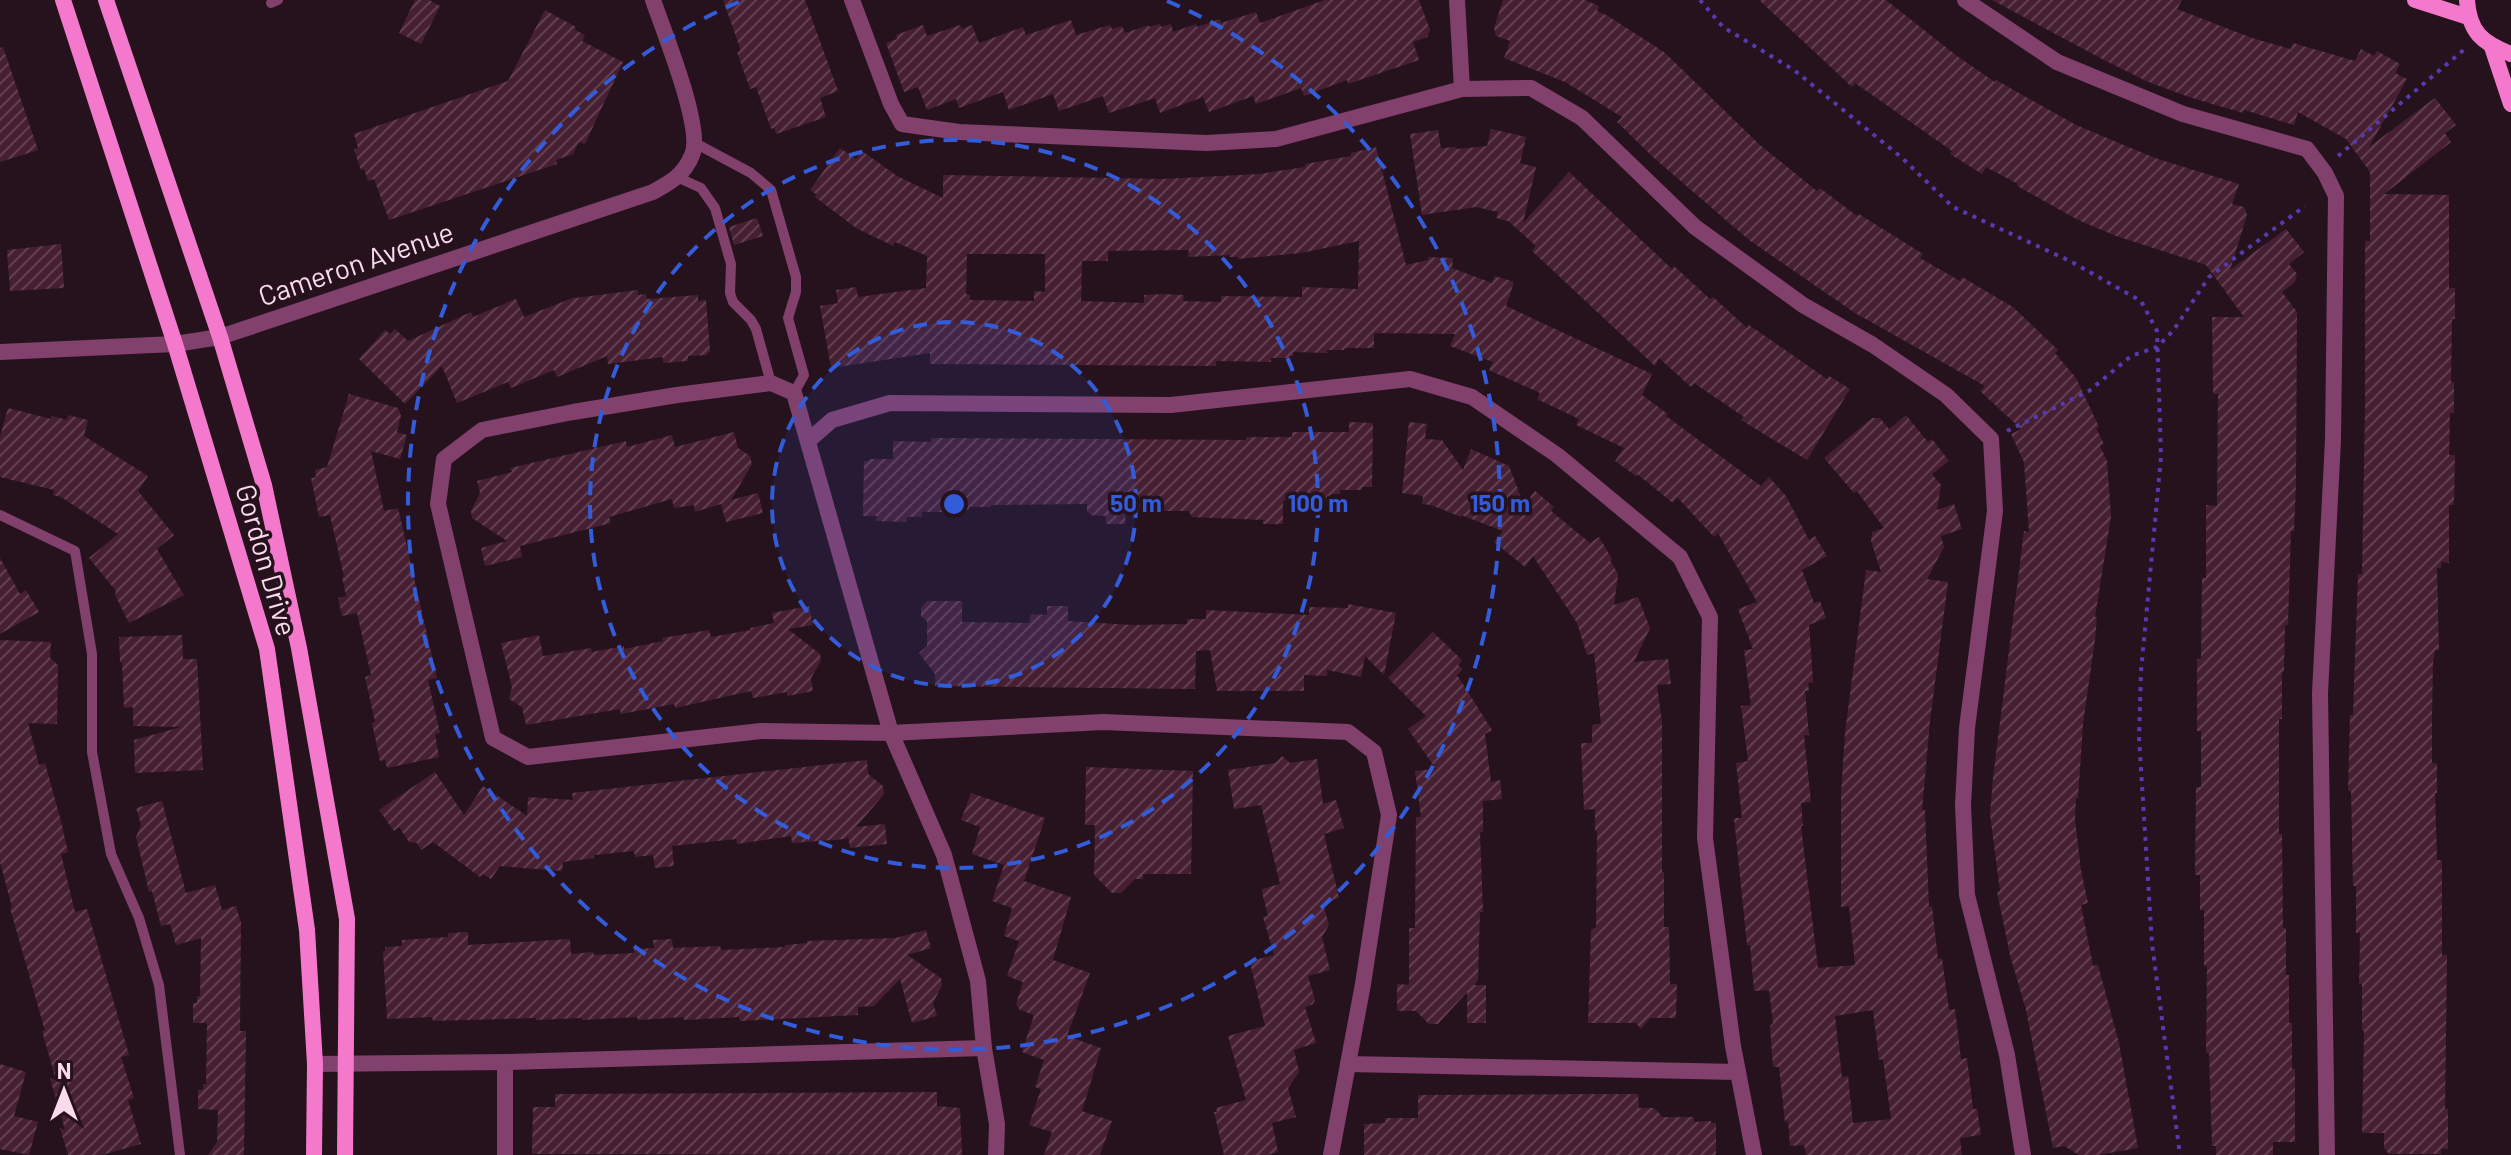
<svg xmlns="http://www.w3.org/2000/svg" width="2511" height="1155" viewBox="0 0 2511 1155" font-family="Barlow,sans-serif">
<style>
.building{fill:url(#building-hatch);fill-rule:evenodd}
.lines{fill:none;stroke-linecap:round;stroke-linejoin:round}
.path{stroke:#563ab0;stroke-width:4;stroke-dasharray:4 6;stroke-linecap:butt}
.lane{stroke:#82416c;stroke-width:10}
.street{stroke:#82416c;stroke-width:16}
.secondary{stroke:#f479cc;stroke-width:16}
.ring{fill:none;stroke:#335cda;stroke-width:4;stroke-dasharray:14 10}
.labels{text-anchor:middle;stroke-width:7;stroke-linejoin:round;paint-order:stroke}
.street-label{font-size:28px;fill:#fcdaee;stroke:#26121d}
.centre{fill:#335cda;stroke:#26121d;stroke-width:4}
.ring-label{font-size:24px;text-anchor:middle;font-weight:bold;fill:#335cda;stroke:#26121d;stroke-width:7;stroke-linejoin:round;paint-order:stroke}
</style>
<defs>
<pattern id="building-hatch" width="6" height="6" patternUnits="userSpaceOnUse" patternTransform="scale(2)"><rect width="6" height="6" fill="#461f33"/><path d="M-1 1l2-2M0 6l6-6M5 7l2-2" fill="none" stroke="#623f51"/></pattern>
</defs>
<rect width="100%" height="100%" fill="#26121d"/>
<g class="building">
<polygon points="415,0 429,0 440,6 421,44 399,33"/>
<polygon points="723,0 805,0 838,91 820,98 826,117 776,134 774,128 771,129 756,87 750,89 737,52 740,51 739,45"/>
<polygon points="1325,0 1419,0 1430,30 1427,37 1413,42 1419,60 1348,84 1347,80 1304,96 1301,88 1256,104 1253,96 1209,112 1203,97 1160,113 1155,98 1109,113 1103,96 1059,111 1053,94 1009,110 1003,92 959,108 956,99 927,110 918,87 904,92 886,43 897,39 896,35 923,25 927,36 960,25 962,29 972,25 979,43 1023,27 1026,35 1071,20 1076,35 1110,25 1112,29 1122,26 1125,33 1149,25 1149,27 1160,24 1161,27 1171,24 1173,32 1196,24 1197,27 1220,19 1221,23 1256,12 1260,23"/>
<polygon points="1503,0 1585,0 1599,6 1597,11 1608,16 1664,52 1760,145 1817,191 1820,188 1857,216 1859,214 1923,254 1920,258 1960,281 1962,277 2013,307 2058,350 2055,353 2076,378 2099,427 2096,428 2104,444 2100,446 2107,461 2111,516 2095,617 2097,617 2095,640 2083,724 2078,798 2076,798 2075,820 2081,870 2088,903 2081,905 2093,966 2098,965 2119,1043 2138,1148 2098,1155 2079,1155 2064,1146 2053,1148 2026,1010 2010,955 1997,892 2000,891 1990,814 1993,778 2024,531 2029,532 2024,462 2011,434 2021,429 1980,391 1985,386 1855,313 1749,240 1654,158 1617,122 1622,117 1565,82 1504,58 1510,41 1496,36 1494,28"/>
<polygon points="1759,0 1886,0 1957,56 1995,82 1996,80 2076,125 2155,158 2239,184 2232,204 2244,207 2247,215 2230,270 2286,229 2304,252 2289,264 2297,274 2295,282 2282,292 2297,312 2296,484 2294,531 2291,531 2288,625 2285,625 2284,672 2282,672 2282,719 2279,719 2279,834 2282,834 2283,928 2286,928 2286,975 2289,975 2289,1023 2292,1023 2292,1069 2295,1069 2295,1142 2273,1142 2273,1155 2216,1155 2216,1146 2212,1146 2209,1053 2206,1053 2207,966 2204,966 2204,910 2200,910 2200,875 2195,875 2196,787 2201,787 2201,731 2197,731 2197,659 2201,659 2202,578 2206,578 2206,505 2217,506 2218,394 2213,394 2212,317 2244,317 2206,265 2116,236 2078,220 2017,186 2018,184 1986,167 1982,174 1950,154 1952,151 1855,83 1852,87"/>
<polygon points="1992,0 2182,0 2177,9 2252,38 2291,49 2293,43 2355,61 2361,49 2374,56 2377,51 2400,64 2395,73 2407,79 2369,147 2435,98 2456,125 2445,133 2451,142 2384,194 2449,195 2449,288 2455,288 2455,319 2452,319 2451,382 2454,382 2454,413 2450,413 2449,455 2455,455 2454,505 2449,505 2449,563 2441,562 2441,568 2437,568 2439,650 2435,650 2433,663 2432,716 2432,763 2437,764 2437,793 2435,793 2437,860 2441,860 2442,863 2442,955 2447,955 2445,1109 2448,1109 2448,1149 2441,1149 2441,1154 2389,1154 2384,1148 2384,1133 2362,1133 2364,1031 2362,1031 2362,984 2359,984 2360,933 2356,933 2356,886 2353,886 2351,791 2348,791 2350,715 2353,715 2358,574 2362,574 2365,408 2365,241 2370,241 2370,172 2346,139 2298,112 2294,125 2244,110 2243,113 2189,97 2146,81 2104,60"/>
<polygon points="545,10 576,27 575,30 585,35 582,41 623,62 585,144 579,142 573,154 556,160 557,164 389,220 374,179 368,181 364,169 361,170 354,150 358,148 354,134 508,81"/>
<polygon points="3,47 38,150 0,162 0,48"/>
<polygon points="1491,129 1526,137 1520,163 1536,167 1523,223 1569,172 1672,269 1674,266 1710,299 1713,297 1747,328 1749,325 1827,379 1829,376 1850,389 1807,460 1741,420 1744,417 1694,383 1691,387 1659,358 1655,366 1532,251 1536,246 1508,221 1496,218 1498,212 1476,207 1422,215 1410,134 1438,130 1441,148 1456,147 1457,149 1487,146"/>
<path d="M1376,147L1406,265L1428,260V257L1453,258L1452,268L1492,283L1495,276L1514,282L1506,306L1652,374L1642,395L1668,414L1666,416L1761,486L1769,477L1786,496L1809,540L1815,536L1827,556L1802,570L1814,603L1820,601L1826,618L1809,625L1813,682L1808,683L1809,691H1805L1809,735H1804L1811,802L1801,803L1803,826H1801L1818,968L1855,965L1849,906L1841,907V794L1845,733L1866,570L1881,572L1871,541L1872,532L1884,528L1857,491L1854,493L1824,458L1872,418H1880L1889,429L1906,415L1928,442L1932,439L1949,461L1932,474L1941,485L1937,510L1954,504L1962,529L1941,536L1944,547L1927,579L1948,582L1930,721L1922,810H1925L1929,907L1932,906L1938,959L1942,958L1949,1010L1955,1009L1961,1059L1967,1058L1973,1109H1977L1981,1135L1960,1138L1962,1155H1806L1804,1145L1790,1146L1788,1121L1785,1122L1779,1067H1773L1770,1026L1773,1023L1769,990L1754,991L1750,945H1747L1734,818H1742L1736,763L1748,761L1741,706L1751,705L1744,650L1753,649L1738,609L1757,602L1718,533L1714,537L1677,497L1673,503L1637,474L1636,476L1615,461L1624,448L1576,425L1579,419L1537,399L1540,393L1489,370L1493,362L1450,346L1455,334L1374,333V348H1345L1344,350H1327V353L1293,352V356H1289V358H1271V362L1216,361V366L930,364V353L831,368L820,306L838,303L836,290L856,287L858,297L926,288L927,256L895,242L893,246L856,228L815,197L816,194L810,190L840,148L856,159L862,151L897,176L943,198V175L1163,179L1259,174L1305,167V164L1351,156V153ZM1359,241L1358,289L1302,287V297L1221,296V302L1183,301L1184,295L1164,294L1144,295V303L1081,301L1082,261H1108V251L1189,250L1188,257L1230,255V257H1238V259L1301,253ZM967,254H1045V292L1034,291V301L970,300V295L966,294ZM1873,1010L1879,1060L1883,1059L1891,1119L1853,1123L1848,1076L1842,1077L1835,1016Z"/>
<polygon points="757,218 763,236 734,245 729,227"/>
<polygon points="61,244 64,288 10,291 7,250"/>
<polygon points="638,290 638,295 646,294 647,299 698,295 698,301 706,300 710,352 707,353 707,355 688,356 688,361 663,363 663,357 608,364 607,356 557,377 554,370 511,388 508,382 457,403 442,366 405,404 359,359 385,330 390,334 395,329 408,341 471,312 473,317 516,299 524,317 575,297 575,298"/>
<polygon points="349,394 398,408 401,416 397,432 407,435 400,459 371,451 384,511 398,508 437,678 428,680 440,733 435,734 439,757 387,768 385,760 380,761 372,723 375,722 365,677 371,675 357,613 342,616 338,598 346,596 342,577 344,577 330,515 319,517 311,478 316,477 315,470 327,467"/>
<polygon points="8,408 51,419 52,416 67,420 68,415 88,420 84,436 148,476 138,491 174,535 157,549 184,595 129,623 115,595 116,591 89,558 118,534 61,497 53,495 54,490 0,477 0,437"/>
<polygon points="1349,422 1373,423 1372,487 1362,487 1362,490 1340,490 1340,494 1331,494 1331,499 1283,501 1283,524 1263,524 1263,520 1192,517 1189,511 1126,511 1125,524 1106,524 1106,516 1090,515 1090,513 1087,512 1087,504 991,505 991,507 969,507 969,510 944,509 944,512 922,512 922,517 907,517 906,522 876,521 877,516 863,516 864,461 869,461 869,459 893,459 893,441 931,442 931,438 1246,440 1246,437 1292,437 1292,432 1349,432"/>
<polygon points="1409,422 1427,424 1425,439 1442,440 1463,470 1471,449 1509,466 1524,505 1535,491 1554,507 1551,511 1590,543 1599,537 1612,559 1610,560 1618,574 1614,605 1638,597 1650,628 1634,662 1668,659 1671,684 1657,685 1662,723 1662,872 1664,872 1664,927 1669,927 1670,984 1677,984 1676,1018 1650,1018 1641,1029 1636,1023 1588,1023 1591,930 1596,927 1597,831 1595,831 1595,809 1584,810 1581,743 1592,743 1592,726 1594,724 1601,724 1594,653 1587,655 1577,623 1533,556 1525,567 1494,542 1503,531 1461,515 1461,517 1431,505 1422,504 1423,496 1402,493"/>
<polygon points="734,432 738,448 750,456 752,464 731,500 758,493 763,513 726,522 721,504 695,512 694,505 674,508 672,499 609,517 611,523 520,546 522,557 485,566 481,548 507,541 472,518 471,511 480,493 477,481 512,472 510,468 626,441 627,447 672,435 675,447"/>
<polygon points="0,558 20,594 26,590 39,612 0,634"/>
<polygon points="927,601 962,601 962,622 1029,623 1031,614 1047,615 1047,606 1068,606 1068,621 1133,625 1187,624 1187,619 1206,619 1206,610 1309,615 1309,607 1348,608 1348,604 1396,613 1384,675 1365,656 1361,677 1327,670 1327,676 1304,675 1304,691 1217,691 1210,650 1196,651 1195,689 935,686 935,674 919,653 927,646 927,621 921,616 921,608"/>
<polygon points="809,606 813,625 788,629 820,654 821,661 811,678 813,691 787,696 787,692 753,698 751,691 675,708 674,704 621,714 620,709 526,725 522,707 509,699 512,687 501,643 539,635 543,656 591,648 592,652 624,646 624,649 663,641 662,638 709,630 711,637 751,630 750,628 774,623 772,613"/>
<polygon points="1433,632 1462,660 1458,665 1463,669 1457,675 1492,730 1485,734 1491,782 1500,780 1502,799 1483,801 1483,832 1480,832 1483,912 1480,912 1478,980 1474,985 1486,985 1486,1023 1467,1023 1467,992 1438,1024 1429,1024 1416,1011 1397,1011 1397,984 1409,985 1409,928 1415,928 1416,817 1421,817 1415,771 1436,769 1408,729 1426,716 1388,678"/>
<polygon points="182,635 183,659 197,659 203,770 135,773 134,740 181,727 133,726 133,707 124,708 122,662 120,662 119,637"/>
<polygon points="0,640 51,642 50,658 58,665 57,724 28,723 39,765 45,763 61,821 68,852 61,854 75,912 87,909 129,1055 121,1057 134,1098 128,1100 141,1144 102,1155 68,1155 60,1128 65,1130 50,1078 56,1080 42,1031 45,1031 10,908 12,907 0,862"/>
<polygon points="1282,756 1290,763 1317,759 1323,804 1336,800 1344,828 1324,834 1339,898 1323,903 1329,925 1322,937 1330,970 1308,976 1315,1000 1313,1004 1305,1007 1316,1043 1294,1050 1299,1072 1288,1088 1296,1117 1272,1123 1278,1152 1267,1155 1224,1155 1214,1112 1217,1112 1216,1108 1246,1100 1228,1036 1265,1026 1250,963 1251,961 1274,955 1263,917 1268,916 1262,892 1262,889 1280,884 1261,805 1234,809 1228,770 1275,763"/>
<polygon points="867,760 868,774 883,786 884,794 856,827 885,824 887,844 850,848 848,836 846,839 792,843 791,836 737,844 736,839 672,846 674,866 655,868 653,855 635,857 634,851 594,855 594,858 563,862 562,871 500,866 491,879 483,874 480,877 433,842 421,850 417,843 409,842 399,827 394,831 379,810 435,772 464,815 483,786 527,816 528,797 573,800 572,793"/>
<polygon points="1086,767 1193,771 1191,874 1143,874 1143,879 1135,879 1121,893 1112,893 1094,875 1095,825 1085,825"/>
<polygon points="971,793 1045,818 1024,881 1071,897 1053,960 1090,973 1067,1036 1101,1048 1082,1111 1112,1121 1100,1155 1044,1155 1052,1132 1029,1125 1041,1089 1035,1087 1044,1060 1022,1052 1034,1015 1020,1010 1016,1004 1023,982 1007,976 1019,941 1004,936 1012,908 992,901 1004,865 972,854 980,827 961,820"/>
<polygon points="162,801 186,893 215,885 222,910 236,906 241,923 240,1031 246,1031 244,1155 208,1155 217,1142 218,1110 198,1109 198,1090 203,1090 203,1084 206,1084 207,1023 193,1023 193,1003 197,1003 197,996 200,996 201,938 176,945 170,924 161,926 152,891 149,892 136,837 141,825 136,808"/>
<polygon points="926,930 931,948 907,955 941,978 942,985 933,1003 937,1016 912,1023 900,979 874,1006 858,1007 858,1015 740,1021 739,1017 684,1020 684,1017 638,1020 637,1017 582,1020 582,1018 536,1020 536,1018 433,1021 432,1017 387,1019 383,951 385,951 385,947 402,946 402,940 448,937 448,933 468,932 468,945 570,939 571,954 593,952 594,955 634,953 634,949 654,948 653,940 672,939 673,948 720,946 721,950 785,947 785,945 807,943 807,941 895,938"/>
<polygon points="0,1064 26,1072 14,1116 38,1122 29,1155 0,1149"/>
<polygon points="937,1092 937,1106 960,1108 962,1155 532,1154 533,1107 555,1107 555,1094"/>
<polygon points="1592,1094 1638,1094 1639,1108 1654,1108 1663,1117 1694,1117 1694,1122 1711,1121 1711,1123 1716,1123 1716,1155 1364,1155 1364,1124 1385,1123 1385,1118 1418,1118 1418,1095"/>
</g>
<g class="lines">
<g class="path">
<polyline points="1700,0 1723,27 1794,70 1901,157 1953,207 2070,261 2141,301 2157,331 2161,457 2141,672 2139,737 2152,944 2180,1155"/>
<polyline points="2338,156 2466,48"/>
<polyline points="2007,431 2089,391 2131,356 2157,347 2173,331 2209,277 2305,206"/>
</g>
<g class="lane">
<polyline points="271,3 278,0"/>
<polyline points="695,143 751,173 771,190 796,277 796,292 788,318 804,375 794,393"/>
<polyline points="679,178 701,188 715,208 731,264 730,293 733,302 751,320 756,329 771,383"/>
<polyline points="0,515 75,551 92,654 92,752 111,854 139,918 159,985 180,1155"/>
</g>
<g class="street">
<polyline points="852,0 891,104 902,124 959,132 1206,143 1276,139 1462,89 1531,88 1582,118 1695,227 1803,305 1873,345 1946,395 1991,439 1995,511 1967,728 1963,805 1967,895 2007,1055 2023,1155"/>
<polyline points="1457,0 1462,89"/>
<polyline points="1965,0 2057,62 2183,114 2307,149 2325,173 2336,196 2333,440 2320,693 2327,1155"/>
<path d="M0,352L175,344L220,337L653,192C671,182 684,175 692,155C704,129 663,30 653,0"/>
<polyline points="808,441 832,420 890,403 1171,405 1410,379 1472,397 1557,455 1680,557 1710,617 1705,838 1733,1046 1754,1155"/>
<polyline points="315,1064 505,1062"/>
<polyline points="1348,1064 1738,1072"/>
<polyline points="505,1155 505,1062 984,1048"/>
<polyline points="996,1155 997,1124 984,1048 978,981 944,855 891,733 794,393 771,383 677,395 573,412 482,430 444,459 438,504 493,738 528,757 761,731 891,733 1103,722 1348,732 1374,752 1389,815 1363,984 1331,1155"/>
</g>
<g class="secondary">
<polyline points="63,0 175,344 267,649 307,930 315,1064 314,1155"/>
<polyline points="106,0 220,337 264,485 299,648 347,919 345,1155"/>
<polyline points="2415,0 2468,17"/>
<path d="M2467,0C2469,32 2482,43 2511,54"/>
<polyline points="2492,47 2511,104"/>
</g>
</g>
<circle cx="954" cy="504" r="182" fill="#335cda" fill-opacity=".12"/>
<g class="ring">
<circle cx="954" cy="504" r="182"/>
<circle cx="954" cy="504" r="364"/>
<path d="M1167 1A546 546 0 1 1 741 1"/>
</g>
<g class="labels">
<g class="street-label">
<text transform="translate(356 264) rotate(-19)" y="10">Cameron Avenue</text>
<text transform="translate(266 560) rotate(74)" y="10">Gordon Drive</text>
</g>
</g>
<circle cx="954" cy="504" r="12" class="centre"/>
<g class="ring-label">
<text x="1136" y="512">50 m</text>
<text x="1318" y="512">100 m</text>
<text x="1500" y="512">150 m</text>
</g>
<g transform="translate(64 1091)" stroke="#26121d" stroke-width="6" paint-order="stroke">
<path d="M0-6L14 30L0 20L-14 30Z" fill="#fcdaee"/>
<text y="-12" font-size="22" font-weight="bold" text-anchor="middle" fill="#fcdaee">N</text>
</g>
</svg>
